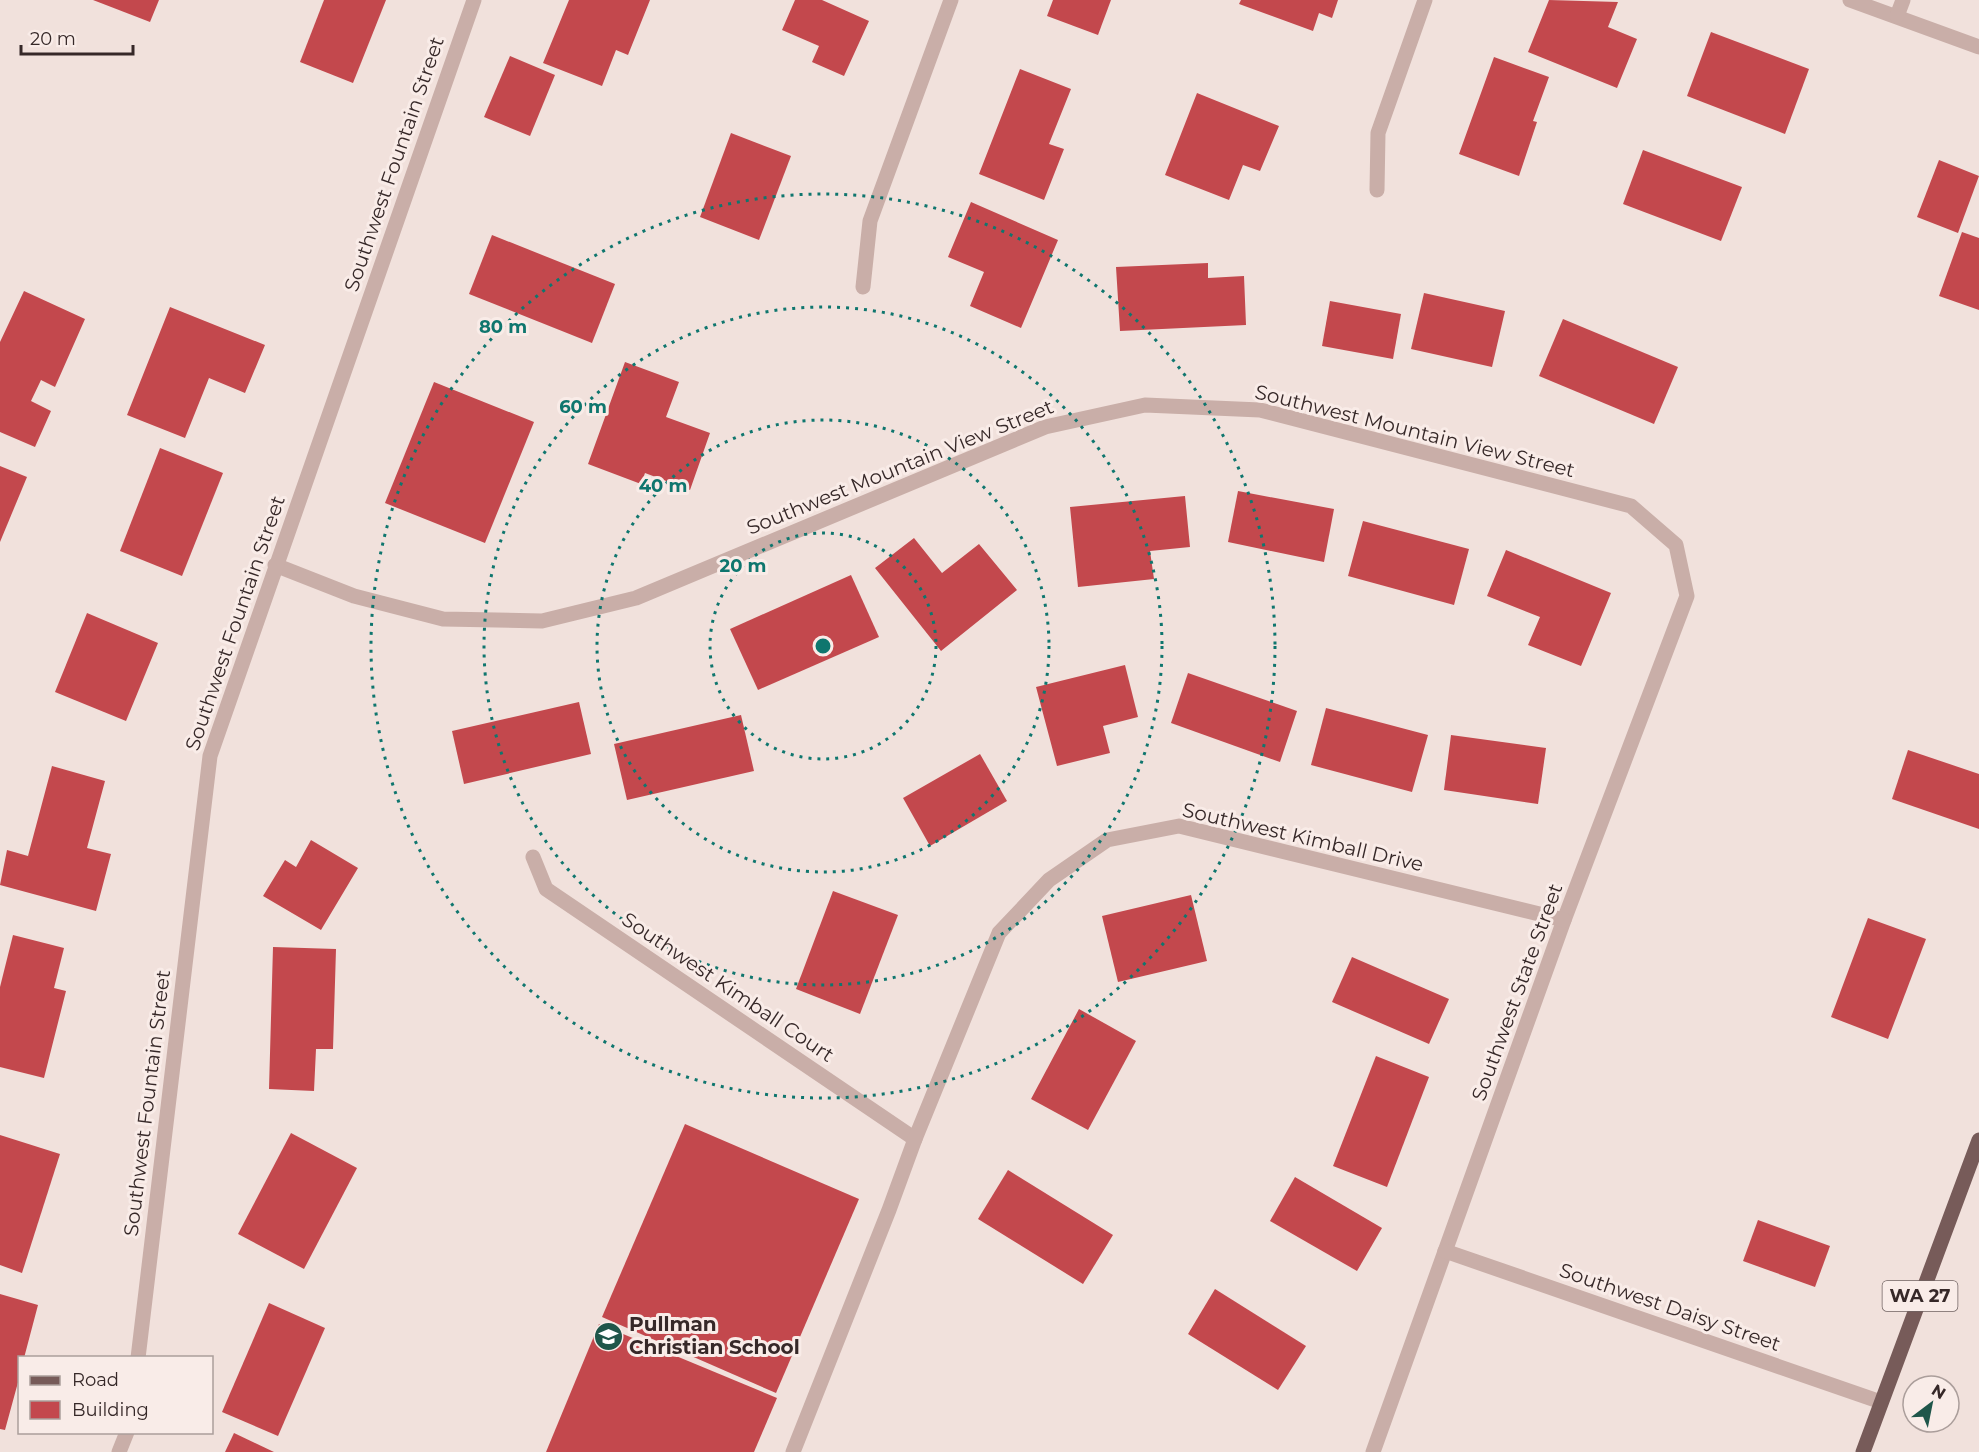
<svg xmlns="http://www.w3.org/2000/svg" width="1979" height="1452" viewBox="0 0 1979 1452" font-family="Montserrat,sans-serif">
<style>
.building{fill:#c3484d}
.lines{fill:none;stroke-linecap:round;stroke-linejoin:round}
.minor{stroke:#c9aea8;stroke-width:15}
.major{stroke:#775b59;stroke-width:15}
.ring{fill:none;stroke:#0f766e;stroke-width:3;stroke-dasharray:3 6}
.labels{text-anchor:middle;stroke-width:6;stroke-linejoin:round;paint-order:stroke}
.shield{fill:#f9ece8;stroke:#706362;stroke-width:1.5}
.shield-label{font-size:18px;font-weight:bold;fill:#362828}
.street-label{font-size:20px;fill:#362828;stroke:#f9ece8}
.poi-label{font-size:20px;font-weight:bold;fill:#362828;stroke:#f9ece8;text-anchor:start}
.centre{fill:#0f766e;stroke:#f9ece8;stroke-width:3}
.ring-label{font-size:18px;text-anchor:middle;font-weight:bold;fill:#0f766e;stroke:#f9ece8;stroke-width:6;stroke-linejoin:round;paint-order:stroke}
</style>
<rect width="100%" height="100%" fill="#f1e1dc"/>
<g class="building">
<polygon points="93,0 159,0 150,22"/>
<polygon points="324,0 386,0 353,83 300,62"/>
<polygon points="569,0 650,0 628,55 616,50 602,86 543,63"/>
<polygon points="795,0 822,0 869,21 844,76 812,62 819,46 782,30"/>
<polygon points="1053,0 1111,0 1098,35 1047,16"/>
<polygon points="1241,0 1338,0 1332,18 1319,13 1313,31 1239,4"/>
<polygon points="1549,0 1618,2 1608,27 1637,39 1617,88 1528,52"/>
<polygon points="1711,32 1809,69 1785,134 1687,96"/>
<polygon points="510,56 555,75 530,136 484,117"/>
<polygon points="1494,57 1549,77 1533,121 1537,122 1519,176 1459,154"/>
<polygon points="1020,69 1071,89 1049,144 1064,149 1044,200 979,174"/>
<polygon points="1197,93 1279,126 1260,171 1243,165 1229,200 1165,175"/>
<polygon points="731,133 791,156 759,240 700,217"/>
<polygon points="1643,150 1742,187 1721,241 1623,204"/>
<polygon points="1939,160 1979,176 1958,233 1917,217"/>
<polygon points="971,202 1058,240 1021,328 970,306 984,272 948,257"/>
<polygon points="1962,232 1979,238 1979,310 1939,296"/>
<polygon points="492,235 615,284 592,343 469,294"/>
<polygon points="1208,263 1208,278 1244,276 1246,325 1120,331 1116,267"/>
<polygon points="24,291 85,319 55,387 41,380 31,401 51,411 35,447 0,432 0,342"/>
<polygon points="1424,293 1505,311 1492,367 1411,349"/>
<polygon points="1330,301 1401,314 1393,359 1322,346"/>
<polygon points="170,307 265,345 245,393 209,378 185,438 127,415"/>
<polygon points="1563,319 1678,367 1654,424 1539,376"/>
<polygon points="625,362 679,382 666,417 710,433 690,490 645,473 641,484 588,464"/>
<polygon points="434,382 534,422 485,543 385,503"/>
<polygon points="160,448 223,473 182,576 120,551"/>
<polygon points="0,466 27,477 0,542"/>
<polygon points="1238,491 1334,509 1324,562 1228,542"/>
<polygon points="1185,496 1190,547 1150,551 1154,579 1078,587 1070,507"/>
<polygon points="1363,521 1469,549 1454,605 1348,576"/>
<polygon points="914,538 942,573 979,544 1017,590 941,651 875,568"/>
<polygon points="1506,550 1611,593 1581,666 1528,645 1540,617 1487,596"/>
<polygon points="851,575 879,637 758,690 730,629"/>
<polygon points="87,613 158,643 126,721 55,692"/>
<polygon points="1125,665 1138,717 1103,726 1110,753 1057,766 1036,687"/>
<polygon points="1188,673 1297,711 1280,762 1171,723"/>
<polygon points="579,702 591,754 464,784 452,731"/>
<polygon points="1326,708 1428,735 1412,792 1311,765"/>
<polygon points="741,715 754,771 627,800 614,744"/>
<polygon points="1451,735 1546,748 1538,804 1444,790"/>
<polygon points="1908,750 1979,774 1979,829 1892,799"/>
<polygon points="980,754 1007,801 930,846 903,798"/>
<polygon points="52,766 105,781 87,848 111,854 96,911 0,885 7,850 28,856"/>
<polygon points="311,840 358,868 321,930 263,896 285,860 296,867"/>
<polygon points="833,891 898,915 860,1014 796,989"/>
<polygon points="1191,895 1207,961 1118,982 1102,916"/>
<polygon points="1868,918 1926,939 1888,1039 1831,1017"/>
<polygon points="13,935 64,948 54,988 66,991 44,1078 0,1067 0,987"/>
<polygon points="273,947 336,949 333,1049 316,1049 314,1091 269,1089"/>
<polygon points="1352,957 1449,999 1429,1044 1332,1002"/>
<polygon points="1079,1009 1136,1041 1088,1130 1031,1099"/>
<polygon points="1376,1056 1429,1077 1387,1187 1333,1166"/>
<polygon points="685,1124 859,1199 776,1393 602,1317"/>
<polygon points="291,1133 357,1168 304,1269 238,1234"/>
<polygon points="0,1135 60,1154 22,1273 0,1265"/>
<polygon points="1008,1170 1113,1235 1083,1284 978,1219"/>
<polygon points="1295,1177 1382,1228 1357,1271 1270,1221"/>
<polygon points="1758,1220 1830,1246 1815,1287 1743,1261"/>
<polygon points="1215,1289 1306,1346 1278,1390 1188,1334"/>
<polygon points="0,1294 38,1305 24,1358 20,1358 20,1375 5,1430 0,1429"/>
<polygon points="269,1303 325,1328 278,1436 222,1412"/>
<polygon points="599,1324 777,1398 754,1452 546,1452"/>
<polygon points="234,1433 274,1452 225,1452"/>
</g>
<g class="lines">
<g class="minor">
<polyline points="1850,0 1979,47"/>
<polyline points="1897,16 1903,0"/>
<polyline points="1377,190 1378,133 1425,0"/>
<polyline points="863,287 870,221 951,0"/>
<polyline points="275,565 354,596 443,619 542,621 636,598 1045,427 1145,405 1260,410 1631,506 1676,545 1687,596 1564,920 1373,1452"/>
<polyline points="533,857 546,889 915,1139"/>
<polyline points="1445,1251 1881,1402"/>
<polyline points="138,1358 210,756 474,0"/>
<polyline points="119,1452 127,1432"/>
<polyline points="793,1452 889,1210 915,1139 999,933 1049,880 1107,840 1179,826 1564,920"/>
</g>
<polyline class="major" points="1863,1452 1979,1140"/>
</g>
<g class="ring">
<circle cx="823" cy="646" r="113"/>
<circle cx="823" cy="646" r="226"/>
<circle cx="823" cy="646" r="339"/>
<circle cx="823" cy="646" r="452"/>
</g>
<defs>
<symbol id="school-disc" viewBox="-11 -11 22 22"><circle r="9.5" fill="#1f564a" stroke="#f9ece8"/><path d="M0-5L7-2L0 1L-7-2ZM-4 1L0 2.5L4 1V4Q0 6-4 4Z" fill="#fff"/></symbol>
</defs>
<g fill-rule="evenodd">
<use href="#school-disc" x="592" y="1320" width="33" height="33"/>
</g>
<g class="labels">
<rect class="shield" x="1882.5" y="1281" width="75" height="30" rx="4.5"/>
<g class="shield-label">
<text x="1920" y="1302">WA 27</text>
</g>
<g class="street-label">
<text transform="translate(394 164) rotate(-71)" y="7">Southwest Fountain Street</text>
<text transform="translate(1415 431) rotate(14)" y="7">Southwest Mountain View Street</text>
<text transform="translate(900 467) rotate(-22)" y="7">Southwest Mountain View Street</text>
<text transform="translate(235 623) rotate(-71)" y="7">Southwest Fountain Street</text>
<text transform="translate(1303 837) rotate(13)" y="7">Southwest Kimball Drive</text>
<text transform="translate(728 987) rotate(34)" y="7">Southwest Kimball Court</text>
<text transform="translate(1517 992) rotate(-70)" y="7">Southwest State Street</text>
<text transform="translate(147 1103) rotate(-83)" y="7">Southwest Fountain Street</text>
<text transform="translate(1670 1307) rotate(19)" y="7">Southwest Daisy Street</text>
</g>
<g class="poi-label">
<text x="629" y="1331">Pullman<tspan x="629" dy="23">Christian School</tspan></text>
</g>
</g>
<circle cx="823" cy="646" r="9" class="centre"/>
<g class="ring-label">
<text x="503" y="333">80 m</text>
<text x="583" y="413">60 m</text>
<text x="663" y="492">40 m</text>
<text x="743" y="572">20 m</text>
</g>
<rect x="18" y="1356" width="195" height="78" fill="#f9ece8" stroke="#ab9e9b" stroke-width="1.5"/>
<rect x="30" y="1376" width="30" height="9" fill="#775b59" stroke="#ab9e9b" stroke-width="1.5"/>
<text x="72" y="1386" font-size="18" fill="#362828">Road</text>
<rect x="30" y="1401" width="30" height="18" fill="#c3484d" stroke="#ab9e9b" stroke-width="1.5"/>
<text x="72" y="1416" font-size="18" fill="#362828">Building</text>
<g transform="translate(1931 1404) rotate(32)"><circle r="28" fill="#f9ece8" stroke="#ab9e9b" stroke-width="1.5"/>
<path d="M0-4.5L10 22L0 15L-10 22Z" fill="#1f564a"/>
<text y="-9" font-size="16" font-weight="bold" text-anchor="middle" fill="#362828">N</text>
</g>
<path d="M21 45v9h112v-9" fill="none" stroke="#362828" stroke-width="3"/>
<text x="30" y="45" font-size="18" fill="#362828" stroke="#f9ece8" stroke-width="4.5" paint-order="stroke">20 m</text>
</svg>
